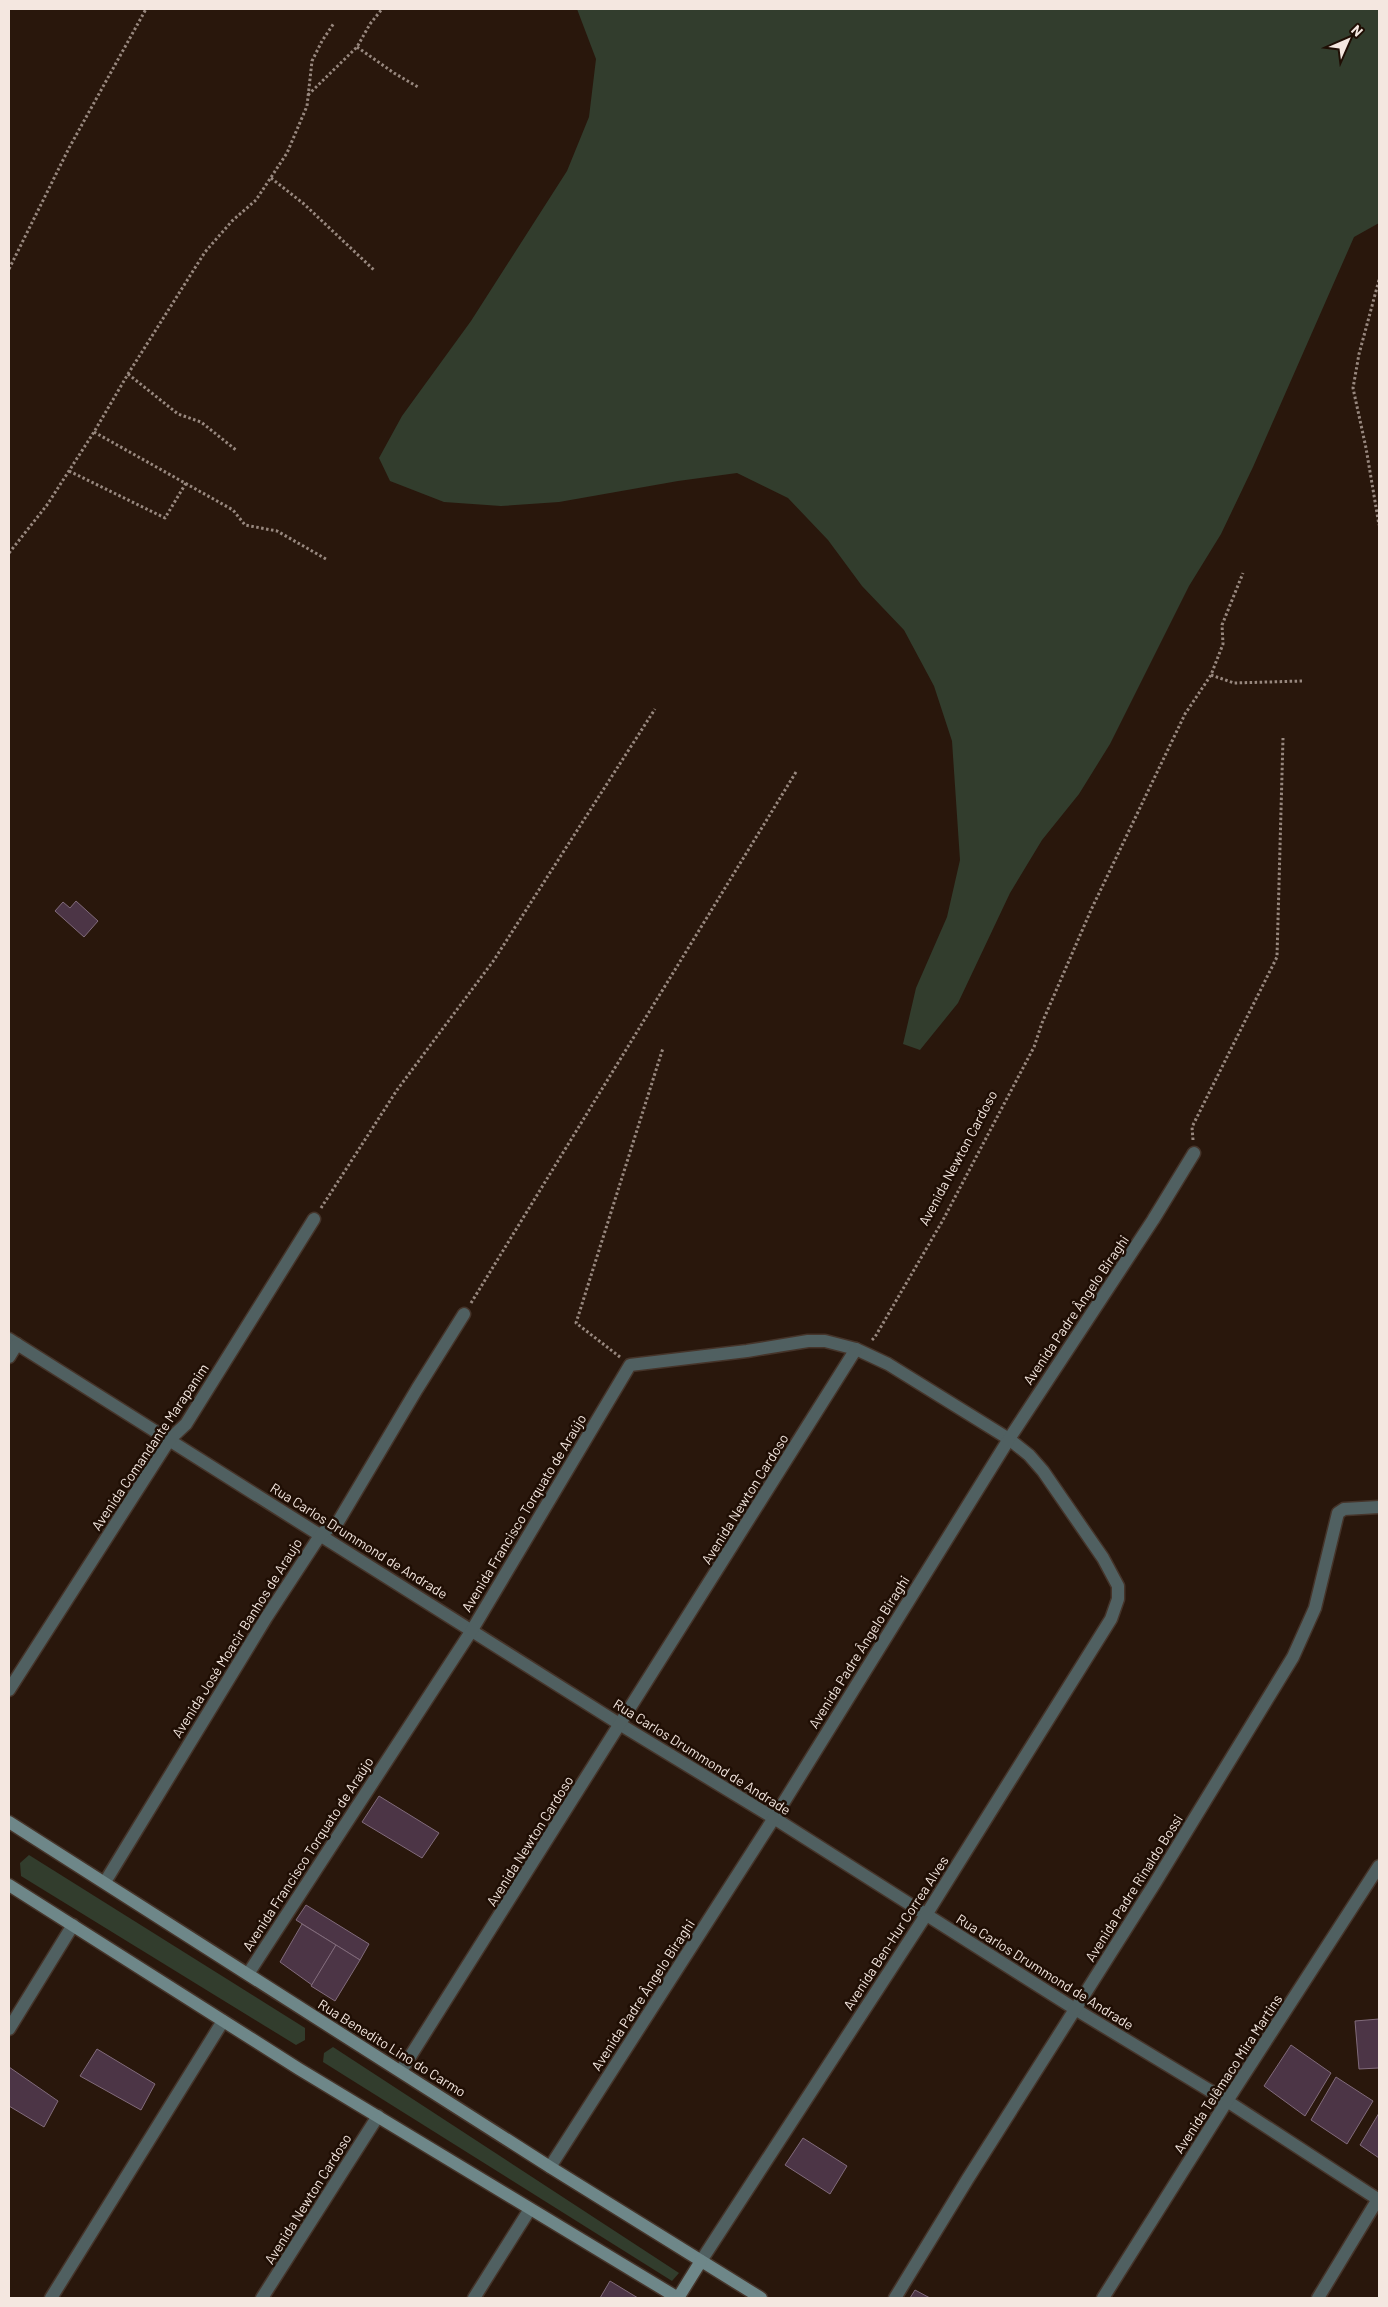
<svg xmlns="http://www.w3.org/2000/svg" width="1388" height="2307" viewBox="0 0 1388 2307" font-family="Barlow,sans-serif">
<style>
.green{fill:#323d2d}
.building{fill:#4c3546;stroke:#816b7b}
.lines{fill:none;stroke-linecap:round;stroke-linejoin:round}
.street-casing{stroke:#45342a;stroke-width:15}
.secondary-casing{stroke:#45342a;stroke-width:15}
.path{stroke:#98887f;stroke-width:3;stroke-dasharray:2.5 2.5;stroke-linecap:butt}
.street{stroke:#506061;stroke-width:12}
.secondary{stroke:#6e8789;stroke-width:12}
.labels{text-anchor:middle;stroke-width:5;stroke-linejoin:round;paint-order:stroke}
.street-label{font-size:14px;fill:#f4e7e0;stroke:#1f0e04}
</style>
<rect width="100%" height="100%" fill="#29170c"/>
<g class="green">
<polygon points="577,9 1379,9 1379,223 1354,237 1253,467 1221,534 1189,586 1110,744 1079,794 1042,840 1010,893 958,1003 920,1050 903,1044 916,988 947,917 960,860 952,741 934,686 904,630 862,586 828,540 788,498 737,473 678,481 559,502 501,506 444,502 390,481 379,458 402,416 471,321 567,171 589,117 596,59"/>
<polygon points="29,1855 305,2028 305,2040 296,2045 21,1876 20,1863"/>
<polygon points="333,2047 679,2273 672,2281 323,2062 324,2053"/>
</g>
<g class="building">
<polygon points="76,901 98,921 84,937 55,911 63,902 70,908"/>
<polygon points="379,1796 439,1833 422,1858 362,1822"/>
<polygon points="306,1905 369,1944 360,1960 296,1920"/>
<polygon points="302,1924 336,1945 312,1985 280,1962"/>
<polygon points="336,1945 360,1960 335,2001 311,1986"/>
<polygon points="1379,2019 1379,2068 1359,2069 1355,2021"/>
<polygon points="1291,2045 1331,2073 1305,2116 1264,2086"/>
<polygon points="97,2049 155,2084 141,2110 80,2076"/>
<polygon points="9,2067 58,2101 44,2127 9,2106"/>
<polygon points="1336,2077 1373,2101 1347,2144 1311,2120"/>
<polygon points="1379,2113 1379,2158 1360,2145"/>
<polygon points="803,2138 847,2166 830,2194 785,2165"/>
<polygon points="610,2281 638,2298 600,2298"/>
<polygon points="915,2290 930,2298 910,2298"/>
</g>
<g class="lines">
<defs>
<g id="street">
<polyline points="9,1339 621,1725 774,1818 1075,2009 1227,2101 1379,2200"/>
<polyline points="9,1357 17,1344"/>
<polyline points="9,1690 170,1439 186,1424 314,1219"/>
<polyline points="105,1882 266,1618 321,1534 338,1522 417,1389 464,1314"/>
<polyline points="248,1974 472,1630 630,1365 747,1351 808,1341 825,1341 856,1349 888,1364 1009,1439 1029,1455 1043,1471 1103,1558 1118,1586 1118,1599 1111,1619 926,1915 701,2261"/>
<polyline points="9,2029 73,1925"/>
<polyline points="401,2071 856,1349"/>
<polyline points="550,2167 774,1818 1009,1439 1153,1220 1194,1153"/>
<polyline points="51,2298 223,2021"/>
<polyline points="262,2298 378,2116"/>
<polyline points="474,2298 530,2209"/>
<polyline points="895,2298 967,2180 1155,1883 1293,1657 1315,1608 1338,1513 1344,1509 1379,1507"/>
<polyline points="1103,2298 1227,2101 1379,1866"/>
<polyline points="1318,2298 1378,2199"/>
</g>
<g id="secondary">
<polyline points="9,1822 550,2167 761,2298"/>
<polyline points="9,1885 299,2069 678,2298"/>
<polyline points="678,2298 701,2261"/>
</g>
</defs>
<use href="#street" class="street-casing"/>
<use href="#secondary" class="secondary-casing"/>
<g class="path">
<polyline points="357,47 394,73 418,87"/>
<polyline points="308,95 357,47 370,24 382,9"/>
<polyline points="271,178 304,204 374,270"/>
<polyline points="9,269 69,148 146,9"/>
<polyline points="1379,280 1359,354 1353,388 1366,448 1379,525"/>
<polyline points="128,374 178,414 201,422 236,450"/>
<polyline points="94,432 233,510 245,525 277,531 326,559"/>
<polyline points="69,471 165,518 186,483"/>
<polyline points="9,553 47,505 94,432 128,374 205,252 232,221 256,200 287,153 307,106 312,61 322,41 334,23"/>
<polyline points="1211,675 1234,683 1302,681"/>
<polyline points="1193,1140 1192,1127 1277,957 1283,738"/>
<polyline points="321,1208 397,1090 494,960 655,709"/>
<polyline points="471,1303 796,772"/>
<polyline points="872,1340 875,1337 943,1220 1034,1047 1042,1023 1091,910 1185,714 1211,675 1223,644 1222,625 1243,573"/>
<polyline points="620,1357 576,1323 663,1048"/>
</g>
<use href="#street" class="street"/>
<use href="#secondary" class="secondary"/>
</g>
<g class="labels">
<g class="street-label">
<text transform="translate(958 1158) rotate(-62)" y="5">Avenida Newton Cardoso</text>
<text transform="translate(1076 1310) rotate(-56)" y="5">Avenida Padre Ângelo Biraghi</text>
<text transform="translate(150 1447) rotate(-56)" y="5">Avenida Comandante Marapanim</text>
<text transform="translate(745 1499) rotate(-58)" y="5">Avenida Newton Cardoso</text>
<text transform="translate(524 1513) rotate(-59)" y="5">Avenida Francisco Torquato de Araújo</text>
<text transform="translate(359 1541) rotate(32)" y="5">Rua Carlos Drummond de Andrade</text>
<text transform="translate(237 1638) rotate(-58)" y="5">Avenida José Moacir Banhos de Araujo</text>
<text transform="translate(859 1652) rotate(-58)" y="5">Avenida Padre Ângelo Biraghi</text>
<text transform="translate(702 1757) rotate(32)" y="5">Rua Carlos Drummond de Andrade</text>
<text transform="translate(530 1841) rotate(-58)" y="5">Avenida Newton Cardoso</text>
<text transform="translate(308 1854) rotate(-57)" y="5">Avenida Francisco Torquato de Araújo</text>
<text transform="translate(1134 1888) rotate(-58)" y="5">Avenida Padre Rinaldo Bossi</text>
<text transform="translate(896 1933) rotate(-57)" y="5">Avenida Ben-Hur Correa Alves</text>
<text transform="translate(1045 1972) rotate(32)" y="5">Rua Carlos Drummond de Andrade</text>
<text transform="translate(643 1995) rotate(-57)" y="5">Avenida Padre Ângelo Biraghi</text>
<text transform="translate(392 2048) rotate(32)" y="5">Rua Benedito Lino do Carmo</text>
<text transform="translate(1228 2074) rotate(-57)" y="5">Avenida Telêmaco Mira Martins</text>
<text transform="translate(308 2199) rotate(-58)" y="5">Avenida Newton Cardoso</text>
</g>
</g>
<rect width="1388" height="2307" fill="none" stroke="#f4e7e0" stroke-width="20"/>
<g transform="translate(1348 40) rotate(45)" stroke="#1f0e04" stroke-width="4" paint-order="stroke">
<path d="M0-4L9 19L0 12L-9 19Z" fill="#f4e7e0"/>
<text y="-8" font-size="14" font-weight="bold" text-anchor="middle" fill="#f4e7e0">N</text>
</g>
</svg>
